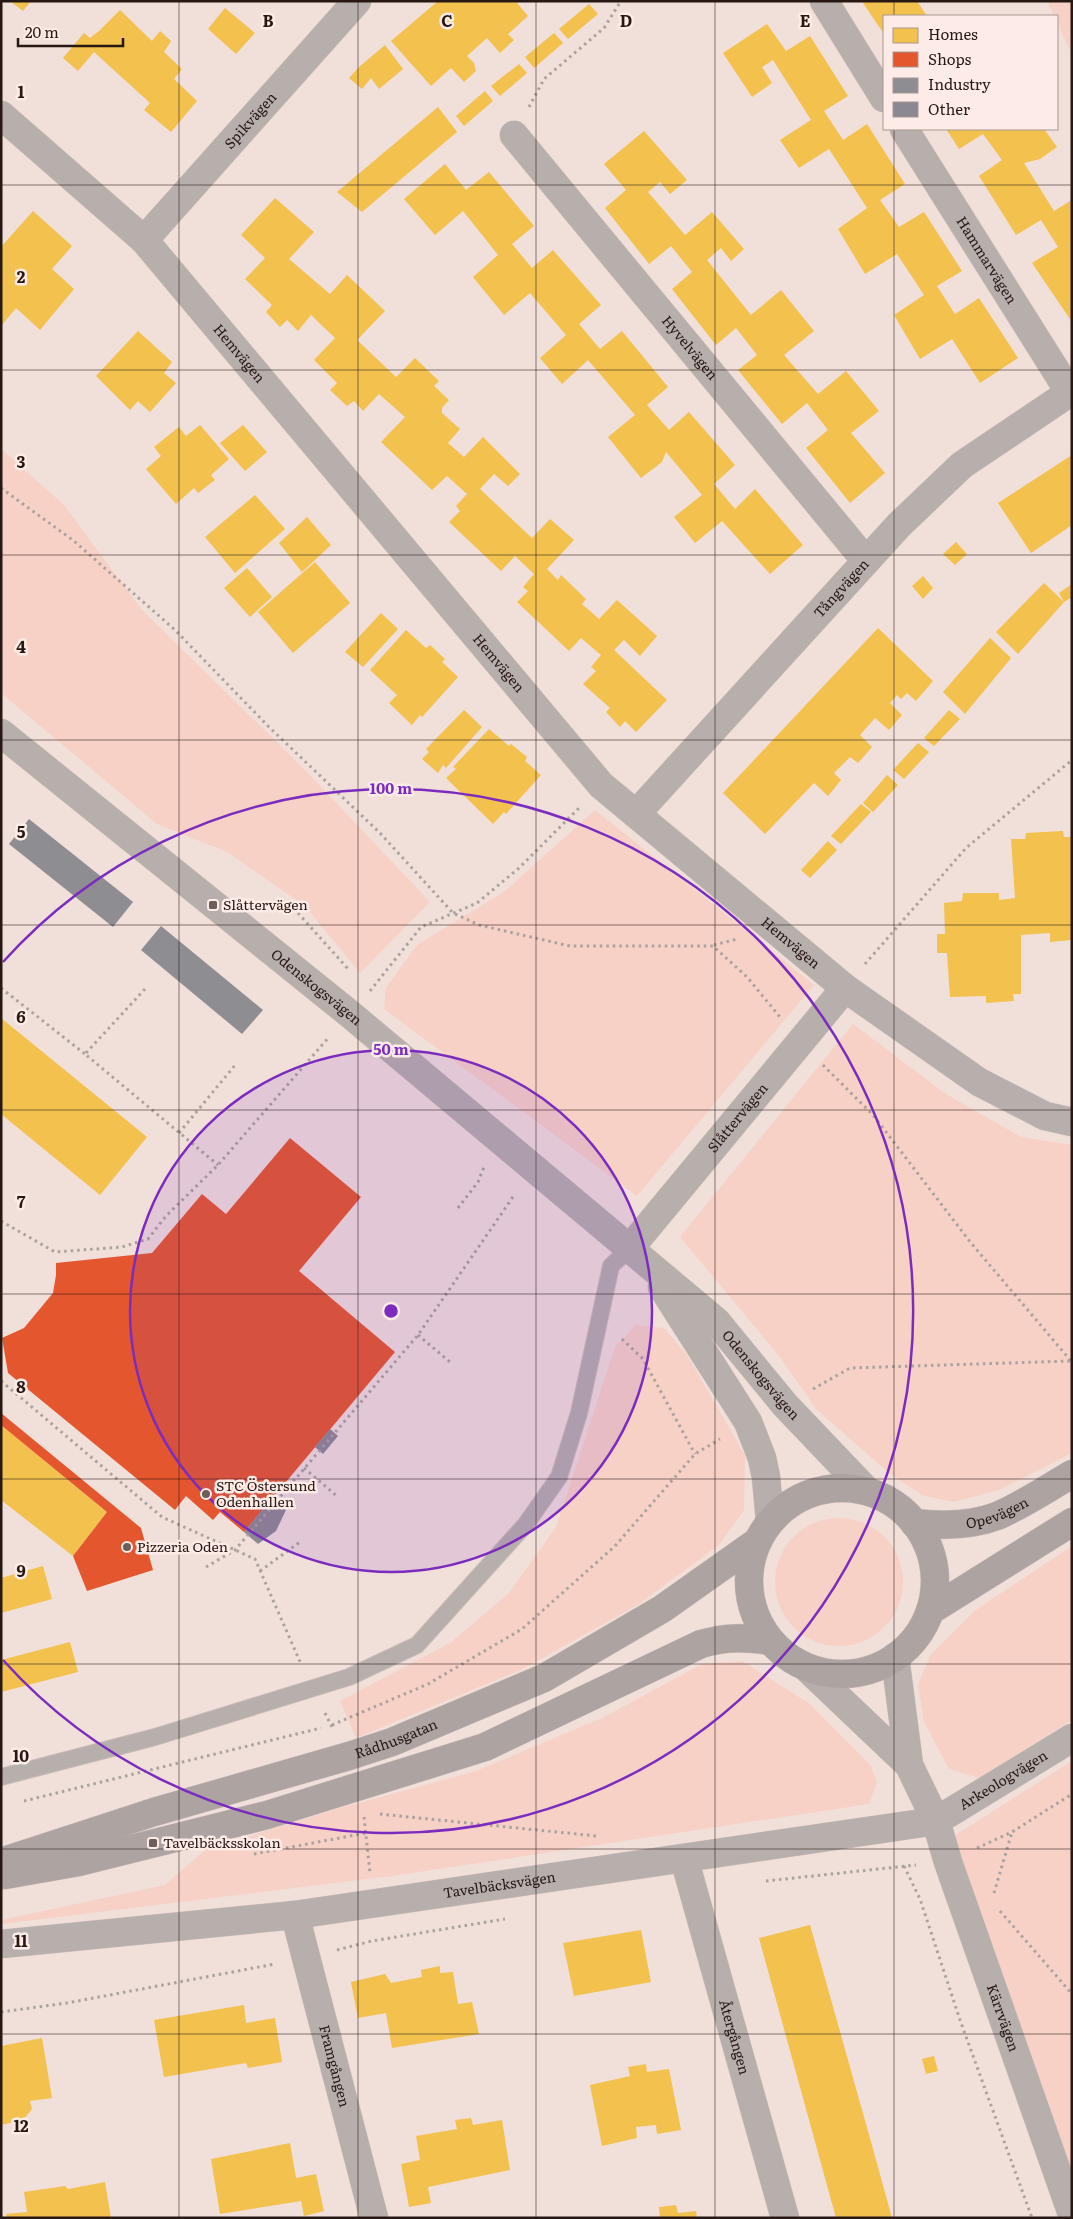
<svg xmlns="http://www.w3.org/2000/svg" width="1073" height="2219" viewBox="0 0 1073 2219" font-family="Literata,serif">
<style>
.green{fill:#f7d1c6}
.homes{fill:#f2c14e}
.shops{fill:#e4572e}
.industry{fill:#8d8d92}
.building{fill:#8c8892}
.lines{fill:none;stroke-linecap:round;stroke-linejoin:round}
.service-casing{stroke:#cbbcb8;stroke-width:18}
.minor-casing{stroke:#cbbcb8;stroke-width:29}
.tertiary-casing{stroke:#cbbcb8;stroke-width:29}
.secondary-casing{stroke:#cbbcb8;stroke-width:29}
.path{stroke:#aaa29e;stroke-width:3;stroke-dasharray:2.5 4;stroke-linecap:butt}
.service{stroke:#b6afab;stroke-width:16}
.minor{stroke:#b6afab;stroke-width:28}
.tertiary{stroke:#b6afab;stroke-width:28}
.secondary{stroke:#ada4a2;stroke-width:28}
.grid{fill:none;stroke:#271814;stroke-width:1;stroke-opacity:0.55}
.ring{fill:none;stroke:#7b2cbf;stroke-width:2.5}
.poi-dot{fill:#6e5e59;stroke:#fcebe6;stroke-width:2}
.labels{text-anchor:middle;stroke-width:5;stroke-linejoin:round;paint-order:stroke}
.street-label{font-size:14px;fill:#271814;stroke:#fcebe6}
.poi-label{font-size:14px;fill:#271814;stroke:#fcebe6;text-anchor:start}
.grid-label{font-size:16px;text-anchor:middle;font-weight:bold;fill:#271814;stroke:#fcebe6;stroke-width:5;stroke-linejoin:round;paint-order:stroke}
.centre{fill:#7b2cbf;stroke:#fcebe6;stroke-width:2.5}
.ring-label{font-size:15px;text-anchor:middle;font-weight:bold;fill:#7b2cbf;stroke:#fcebe6;stroke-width:5;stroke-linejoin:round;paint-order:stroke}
</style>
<rect width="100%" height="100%" fill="#f1dfda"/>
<g class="green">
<polygon points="1047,1 1072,1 1072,54 1057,22 1057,16 1054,16"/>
<polygon points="1,449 64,505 141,609 305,770 430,902 360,973 305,906 227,852 157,824 1,693"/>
<polygon points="595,810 814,985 637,1196 384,1009 386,988 417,945 504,892"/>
<polygon points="853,1024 946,1094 1021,1137 1072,1145 1072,1453 999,1490 953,1502 922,1495 889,1473 816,1409 780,1357 680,1237"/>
<polygon points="636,1325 664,1328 687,1355 745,1455 744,1510 719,1545 639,1604 523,1669 356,1738 340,1701 450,1643 508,1594 556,1527 615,1347"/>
<circle cx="839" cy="1582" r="64"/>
<polygon points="1072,1546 1072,1720 979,1778 949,1769 924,1722 918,1684 931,1654 977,1609"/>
<polygon points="742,1661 810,1704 871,1766 877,1782 869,1804 392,1876 1,1924 1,1920 165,1885 205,1850 337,1809 476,1771 602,1718 702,1664"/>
<polygon points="1072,1761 1072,2181 954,1836"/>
</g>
<g class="homes">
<polygon points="10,1 31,1 23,11"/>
<polygon points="438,1 519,1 517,3 528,16 508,34 514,40 500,53 487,38 467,56 474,63 476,71 464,82 451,68 431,86 391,41"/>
<polygon points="865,1 917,1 927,16 884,16 884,34 863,3"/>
<polygon points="589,4 598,14 568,39 559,29"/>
<polygon points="225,8 255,33 236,54 208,29"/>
<polygon points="120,10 152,41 160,31 171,41 164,52 182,69 174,79 197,101 171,132 144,110 150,103 94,52 78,71 63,58 84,33 90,38 99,31"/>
<polygon points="767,24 786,51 810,36 848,96 824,111 843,140 867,124 905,184 880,200 899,227 924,212 962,271 937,286 955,314 979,298 1018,358 980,383 952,339 920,359 894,315 924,295 897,254 865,274 838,229 867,208 829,149 799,168 780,140 811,120 773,60 762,67 772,83 752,97 723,53"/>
<polygon points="554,33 563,43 534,68 525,57"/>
<polygon points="385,45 403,69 379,89 371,78 362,89 349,78 359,67"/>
<polygon points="519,64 527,73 500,96 491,86"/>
<polygon points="485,91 493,101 464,126 456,116"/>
<polygon points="438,107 457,132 362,212 337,192"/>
<polygon points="946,129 1044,129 1057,147 1040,159 1024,163 1054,211 1072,200 1072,322 1032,263 1058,247 1041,220 1016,235 979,176 1002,160 983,134 959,149"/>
<polygon points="644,131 687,180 670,194 660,182 648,192 685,235 712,212 744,249 731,261 721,248 707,260 751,315 781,290 814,331 784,355 818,394 846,371 879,411 851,433 885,473 850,503 806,448 828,430 807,403 782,424 738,370 757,355 736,328 716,345 672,289 692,272 671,246 649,264 605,208 626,190 604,164"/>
<polygon points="445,164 466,190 489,172 534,226 512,244 532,268 553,250 601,305 579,324 600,349 622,331 668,387 647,405 669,430 689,412 735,465 714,484 735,509 755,489 803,545 770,574 722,521 695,543 674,517 702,495 666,452 662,462 641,478 608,437 635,415 588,360 562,384 540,358 566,335 530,293 504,315 473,277 498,255 463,211 435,235 404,199"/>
<polygon points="275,198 314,232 289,259 330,294 347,275 385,311 357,340 396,377 415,358 439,381 434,386 449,400 442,408 442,413 460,429 448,443 464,457 483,437 520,474 508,486 494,474 480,489 532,538 550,519 574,540 547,569 558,580 561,575 586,599 582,604 599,619 617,600 657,636 640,656 624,640 614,650 667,700 636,732 625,721 620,727 606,712 610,708 583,684 596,671 591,667 601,655 581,638 569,651 517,602 528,591 523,587 534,574 515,556 501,571 449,522 460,511 456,506 467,494 447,476 432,490 381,442 405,417 379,394 363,411 354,401 347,406 330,390 337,383 314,360 335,338 311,315 298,331 287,320 280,327 266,312 272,305 245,279 265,258 241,235"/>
<polygon points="33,211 72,246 52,269 74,289 40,330 16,308 1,326 1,247"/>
<polygon points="138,331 172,362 164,373 176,383 150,412 138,401 130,410 96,376"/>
<polygon points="200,425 229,459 211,475 215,480 198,493 194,488 176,504 146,469 161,456 154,447 179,427 186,436"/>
<polygon points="243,425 267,452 245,471 220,443"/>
<polygon points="1072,455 1072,525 1031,553 998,503"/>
<polygon points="255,495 285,529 235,573 205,537"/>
<polygon points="307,517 331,545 302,572 279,543"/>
<polygon points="956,542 967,554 955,565 943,554"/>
<polygon points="315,562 350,603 293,653 258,612"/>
<polygon points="247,568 272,597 250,617 224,588"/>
<polygon points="923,576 933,588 923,599 912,586"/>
<polygon points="1044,583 1064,602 1059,593 1072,584 1072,597 1064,602 1018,654 996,632"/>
<polygon points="381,613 398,629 363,667 345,652"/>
<polygon points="878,628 933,681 916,701 907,693 901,699 897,695 890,703 902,715 889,730 875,718 860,735 872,747 858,763 850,757 834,773 841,780 828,796 814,783 765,834 723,793"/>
<polygon points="406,630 426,648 430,645 445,659 442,662 458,677 422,717 420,715 412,725 389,703 397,695 370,670"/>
<polygon points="990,638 1011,658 965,714 943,692"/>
<polygon points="464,710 482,727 446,768 443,765 438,773 422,759 429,752 426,749"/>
<polygon points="949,710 960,719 934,746 924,738"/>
<polygon points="489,729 509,746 511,744 527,757 525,761 541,775 506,814 504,812 493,824 446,778 456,769 453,767"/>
<polygon points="918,743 929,752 904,779 893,770"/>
<polygon points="887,775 898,785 873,812 863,803"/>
<polygon points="861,804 871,812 841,844 831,836"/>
<polygon points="1063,831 1064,837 1072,837 1072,940 1050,942 1050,933 1021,935 1021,994 1013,994 1014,1001 986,1003 986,996 950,997 947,953 937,953 937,934 945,934 944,903 962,901 963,893 999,893 999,900 1015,898 1011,839 1025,839 1026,833"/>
<polygon points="828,841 837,850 810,878 801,870"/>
<polygon points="1,1018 147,1137 100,1195 1,1114"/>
<polygon points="1,1425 107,1512 73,1556 1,1500"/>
<polygon points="43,1566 52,1599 1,1613 1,1578"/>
<polygon points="70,1642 78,1672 1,1692 1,1660"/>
<polygon points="810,1925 873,2149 892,2218 836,2218 759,1938"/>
<polygon points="641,1930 651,1982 574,1996 563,1943"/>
<polygon points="440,1966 440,1973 453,1972 458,2004 472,2002 479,2034 392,2048 386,2013 358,2018 351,1982 385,1974 391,1983 422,1977 421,1970"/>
<polygon points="244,2005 246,2023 275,2018 282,2062 248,2068 246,2063 164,2077 154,2020"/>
<polygon points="42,2038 52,2098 30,2101 32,2109 23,2120 1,2125 1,2046"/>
<polygon points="934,2056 938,2071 926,2074 922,2059"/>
<polygon points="646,2064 647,2072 669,2069 681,2130 657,2134 656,2125 636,2127 637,2138 602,2146 590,2085 630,2076 628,2067"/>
<polygon points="471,2118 473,2125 502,2120 510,2170 428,2187 431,2203 409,2207 401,2164 420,2160 416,2136 457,2129 455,2120"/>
<polygon points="290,2143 296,2178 316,2174 324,2211 304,2216 301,2201 220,2214 211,2159"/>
<polygon points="105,2182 111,2218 7,2218 6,2214 27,2212 24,2192 65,2186 68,2189"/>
<polygon points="676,2205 678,2213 696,2211 697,2218 660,2218 659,2207"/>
</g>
<g class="shops">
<polygon points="290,1138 361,1197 299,1271 395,1352 244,1532 220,1512 213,1520 186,1496 175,1510 8,1373 2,1338 24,1328 53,1293 56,1275 56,1263 152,1253 202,1194 226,1214"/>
<polygon points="1,1413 141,1528 153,1570 87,1591 73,1556 107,1512 1,1425"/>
</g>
<g class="industry">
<polygon points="29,819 133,902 113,927 9,844"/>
<polygon points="161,926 263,1010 242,1034 141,950"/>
</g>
<g class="building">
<polygon points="330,1429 338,1436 323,1454 315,1447"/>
<polygon points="272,1498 286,1510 276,1531 258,1544 244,1532"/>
</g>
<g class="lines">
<defs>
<polyline id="service" points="1,1777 155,1737 349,1677 417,1645 526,1524 559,1477 579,1413 611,1266 630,1248"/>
<g id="minor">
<polyline points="824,1 884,98"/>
<path id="s1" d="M1,115L144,240L601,785L845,988L979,1082L1045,1116L1072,1122"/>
<path id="s2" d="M904,129L1070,393"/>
<path id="s3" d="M514,135L866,561"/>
<path id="s4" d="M144,240L357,1"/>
<path id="s5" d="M636,814L899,525L962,465L1072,391"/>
<path id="s6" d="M630,1248L845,988"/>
<path id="s7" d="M895,1657L909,1765L936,1821L948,1862L1072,2214"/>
<polyline points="808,1669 909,1765"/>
<path id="s8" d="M684,1858L785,2218"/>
<path id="s9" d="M295,1915L374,2218"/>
<path id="s10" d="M1,1944L295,1915L936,1821L1072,1738"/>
</g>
<g id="tertiary">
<path id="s11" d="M1,733L351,1015L716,1321L785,1405L867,1491"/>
<polyline points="662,1287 748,1422 762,1458 766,1477 770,1521"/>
</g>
<g id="secondary">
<circle cx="842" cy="1581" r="93"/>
<path id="s12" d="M914,1523C942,1526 971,1526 997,1516C1023,1505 1048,1488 1072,1474"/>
<polyline points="930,1611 1072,1522"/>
<path id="s13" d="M1,1862L154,1812L349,1756L392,1742L544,1678L662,1609L758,1541"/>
<path d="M5,1875L79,1862L267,1815L485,1747L701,1644C726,1637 743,1637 770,1641"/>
</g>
</defs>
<use href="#service" class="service-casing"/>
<use href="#minor" class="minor-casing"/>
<use href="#tertiary" class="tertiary-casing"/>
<use href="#secondary" class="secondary-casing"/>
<g class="path">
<polyline points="529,107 544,79 604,28 621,1"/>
<polyline points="1,488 74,541 175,630 268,726 380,833 453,913 479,925 570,946 713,946 747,977 780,1017"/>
<polyline points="298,913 349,970"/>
<polyline points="714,945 737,939"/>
<polyline points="865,964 966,848 1072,760"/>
<polyline points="1,988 85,1054"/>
<polyline points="145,989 85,1054 218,1165"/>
<polyline points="370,991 421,927 477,903 519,868 580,807"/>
<polyline points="823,1065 873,1115 971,1243 1071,1361"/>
<polyline points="179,1133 236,1064"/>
<polyline points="458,1208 478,1182 484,1167"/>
<polyline points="1,1221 55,1252 122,1247 148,1239 166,1216 218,1165 329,1037"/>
<polyline points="418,1335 450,1362"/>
<polyline points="622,1339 643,1359 695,1454"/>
<polyline points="1,1381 162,1517 255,1559 301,1664"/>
<polyline points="813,1389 850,1368 1071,1361"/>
<polyline points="304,1468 338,1497"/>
<polyline points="206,1567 235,1550 418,1335 515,1194"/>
<polyline points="260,1571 300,1542"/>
<polyline points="325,1713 332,1727"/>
<polyline points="332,1725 428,1684 522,1629 615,1546 695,1454 720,1439"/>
<polyline points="24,1801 321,1728"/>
<polyline points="380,1814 596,1836"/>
<polyline points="364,1817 370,1873"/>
<polyline points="977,1848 1012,1832 1072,1794"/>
<polyline points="254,1854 366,1833"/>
<polyline points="904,1866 920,1899 960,2020 1032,2218"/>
<polyline points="766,1881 916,1865"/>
<polyline points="994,1893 1012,1832"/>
<polyline points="1000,1911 1072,1994"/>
<polyline points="337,1950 372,1941 505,1919"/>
<polyline points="1,2012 67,2003 275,1964"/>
</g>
<use href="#service" class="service"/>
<use href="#minor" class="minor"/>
<use href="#tertiary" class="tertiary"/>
<use href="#secondary" class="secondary"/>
</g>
<path class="grid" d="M179,1V2218M358,1V2218M536,1V2218M715,1V2218M894,1V16M894,129V2218M1,185H1072M1,370H1072M1,555H1072M1,740H1072M1,925H1072M1,1110H1072M1,1294H1072M1,1479H1072M1,1664H1072M1,1849H1072M1,2034H1072"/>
<circle cx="391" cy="1311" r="261" fill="#7b2cbf" fill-opacity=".12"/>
<g class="ring">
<circle cx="391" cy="1311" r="261"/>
<path d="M3 962A522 522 0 1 1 3 1660"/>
</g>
<g class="poi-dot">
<rect x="208" y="900" width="10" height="10" rx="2.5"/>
<circle cx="206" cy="1494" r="5"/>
<circle cx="127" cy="1547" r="5"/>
<rect x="148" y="1838" width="10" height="10" rx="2.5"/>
</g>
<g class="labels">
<g class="street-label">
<text dy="5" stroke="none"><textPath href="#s4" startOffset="160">Spikvägen</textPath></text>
<text dy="5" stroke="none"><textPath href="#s2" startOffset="155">Hammarvägen</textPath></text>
<text dy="5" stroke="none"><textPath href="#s3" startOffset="276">Hyvelvägen</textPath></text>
<text dy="5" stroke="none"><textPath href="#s1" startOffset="338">Hemvägen</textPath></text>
<text dy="5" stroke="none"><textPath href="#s5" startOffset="305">Tångvägen</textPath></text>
<text dy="5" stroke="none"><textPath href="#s1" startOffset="742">Hemvägen</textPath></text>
<text dy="5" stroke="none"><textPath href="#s1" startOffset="1148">Hemvägen</textPath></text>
<text dy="5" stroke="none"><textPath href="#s11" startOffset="405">Odenskogsvägen</textPath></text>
<text dy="5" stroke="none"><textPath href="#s6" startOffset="169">Slåttervägen</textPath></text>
<text dy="5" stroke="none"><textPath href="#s11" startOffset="996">Odenskogsvägen</textPath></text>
<text dy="5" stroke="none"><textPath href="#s12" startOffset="85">Opevägen</textPath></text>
<text dy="5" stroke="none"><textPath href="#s13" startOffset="414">Rådhusgatan</textPath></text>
<text dy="5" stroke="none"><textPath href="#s10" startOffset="1022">Arkeologvägen</textPath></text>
<text dy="5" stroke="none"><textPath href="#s10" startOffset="502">Tavelbäcksvägen</textPath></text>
<text dy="5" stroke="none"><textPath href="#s7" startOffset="379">Kärrvägen</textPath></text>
<text dy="5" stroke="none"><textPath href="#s8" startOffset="186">Återgången</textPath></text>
<text dy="5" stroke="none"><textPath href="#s9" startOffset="156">Framgången</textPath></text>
</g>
<g class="poi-label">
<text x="223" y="910">Slåttervägen</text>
<text x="216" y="1491">STC Östersund<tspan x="216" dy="16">Odenhallen</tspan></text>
<text x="137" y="1552">Pizzeria Oden</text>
<text x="163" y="1848">Tavelbäcksskolan</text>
</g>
</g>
<g class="grid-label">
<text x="268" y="27">B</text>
<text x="447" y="27">C</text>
<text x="626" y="27">D</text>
<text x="805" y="27">E</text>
<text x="21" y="98">1</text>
<text x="21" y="283">2</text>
<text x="21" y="468">3</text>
<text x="21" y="653">4</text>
<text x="21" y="838">5</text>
<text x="21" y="1023">6</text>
<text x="21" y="1208">7</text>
<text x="21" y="1393">8</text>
<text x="21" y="1577">9</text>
<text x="21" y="1762">10</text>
<text x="21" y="1947">11</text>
<text x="21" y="2132">12</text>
</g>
<circle cx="391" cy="1311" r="8" class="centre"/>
<g class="ring-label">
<text x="391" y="794">100 m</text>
<text x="391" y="1055">50 m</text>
</g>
<rect width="1073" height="2219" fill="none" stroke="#271814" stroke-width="5"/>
<rect x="883" y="15" width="175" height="115" fill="#fcebe6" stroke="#a79792"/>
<rect x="893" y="28" width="25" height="15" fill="#f2c14e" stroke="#a79792"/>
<text x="928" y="40" font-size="15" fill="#271814">Homes</text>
<rect x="893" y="52" width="25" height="15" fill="#e4572e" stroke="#a79792"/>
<text x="928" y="65" font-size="15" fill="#271814">Shops</text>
<rect x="893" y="78" width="25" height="15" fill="#8d8d92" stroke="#a79792"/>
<text x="928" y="90" font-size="15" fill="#271814">Industry</text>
<rect x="893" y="102" width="25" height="15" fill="#8c8892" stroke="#a79792"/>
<text x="928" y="115" font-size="15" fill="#271814">Other</text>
<path d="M18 38v8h105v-8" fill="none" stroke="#271814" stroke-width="2.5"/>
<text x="25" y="38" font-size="15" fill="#271814" stroke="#fcebe6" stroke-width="4" paint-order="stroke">20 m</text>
</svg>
